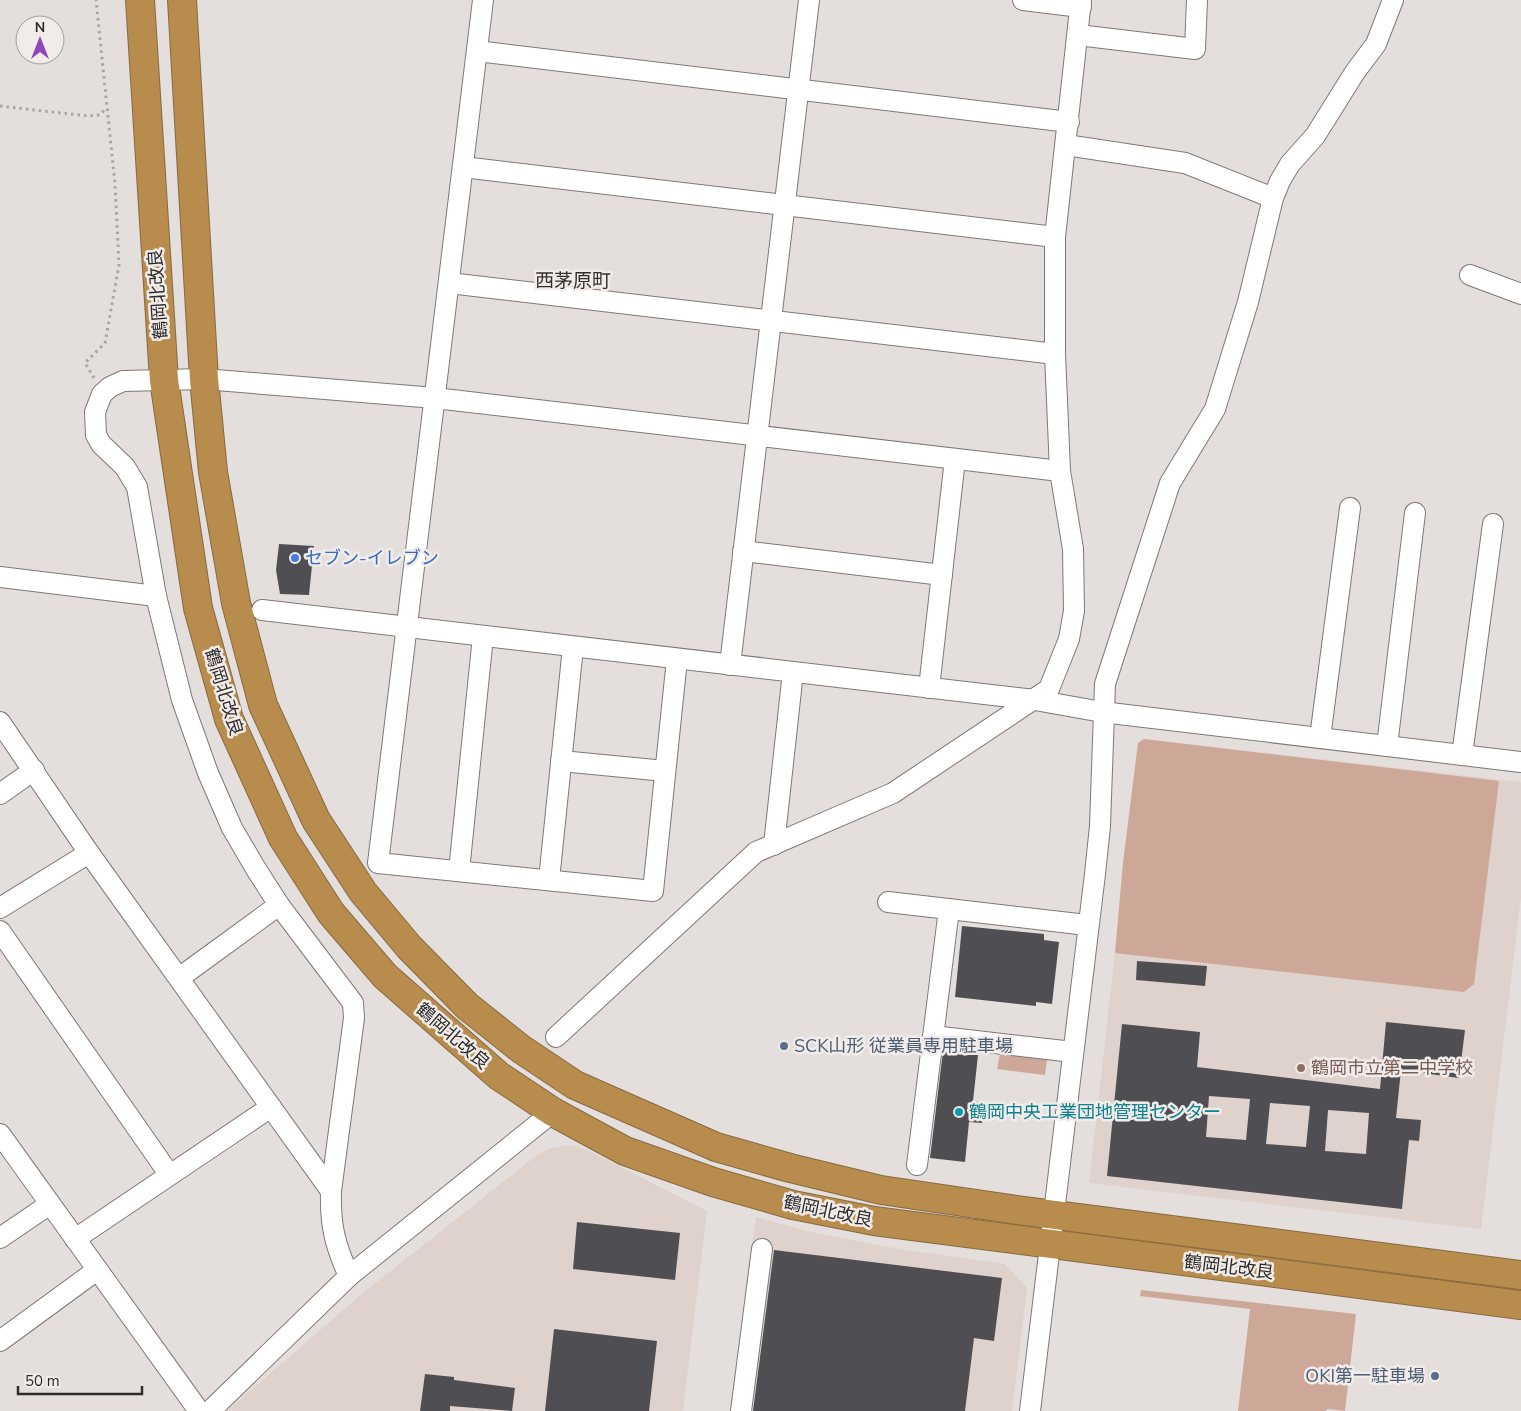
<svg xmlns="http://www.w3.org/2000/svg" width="1521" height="1411" viewBox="0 0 1521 1411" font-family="'Nunito Sans','Noto Sans JP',sans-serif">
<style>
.built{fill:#dfd1cc}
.green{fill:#cda899}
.building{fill:#4f4f53;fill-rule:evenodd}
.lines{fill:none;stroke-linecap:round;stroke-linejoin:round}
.minor-casing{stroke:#7e7977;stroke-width:22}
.highway-casing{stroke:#876a41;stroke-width:30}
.path{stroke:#a9a5a4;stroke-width:3;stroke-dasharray:2.5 4;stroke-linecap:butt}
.minor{stroke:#fff;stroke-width:20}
.highway{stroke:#b78c4d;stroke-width:28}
.shop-dot{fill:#3f7fe0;stroke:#f1ecea;stroke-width:2}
.service-dot{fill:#5c6f8a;stroke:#f1ecea;stroke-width:2}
.education-dot{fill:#8d6e63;stroke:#f1ecea;stroke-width:2}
.culture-dot{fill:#0f9aa8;stroke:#f1ecea;stroke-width:2}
.labels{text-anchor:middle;stroke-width:5;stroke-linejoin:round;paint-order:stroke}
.street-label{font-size:18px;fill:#2e2c2b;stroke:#f1ecea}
.shop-label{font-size:18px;fill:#366cbe;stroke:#f1ecea;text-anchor:start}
.service-label{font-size:18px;fill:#4e5e75;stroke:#f1ecea;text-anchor:start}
.education-label{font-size:18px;fill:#785e54;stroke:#f1ecea;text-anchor:start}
.culture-label{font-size:18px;fill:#0d838f;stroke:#f1ecea;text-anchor:start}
.neighbourhood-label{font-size:19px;fill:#34302e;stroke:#f1ecea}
</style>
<rect width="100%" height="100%" fill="#e4dfdd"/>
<g class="built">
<polygon points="1144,739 1521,782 1521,897 1481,1229 1089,1183 1115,953 1123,863 1138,743"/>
<polygon points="567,1145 585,1149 707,1211 683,1411 227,1411 364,1292 537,1155 548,1149"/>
<polygon points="756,1217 811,1232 899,1249 1005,1264 1027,1288 1012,1411 732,1411"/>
</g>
<g class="green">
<polygon points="1144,739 1499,781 1474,984 1464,992 1115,953 1123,863 1138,743"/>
<polygon points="1000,1054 1047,1059 1045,1075 997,1069"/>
<polygon points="1141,1290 1356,1314 1345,1411 1327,1409 1326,1411 1238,1411 1250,1309 1140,1296"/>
</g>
<g class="building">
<polygon points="279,544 314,546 309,595 280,594 276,570"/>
<polygon points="962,926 1044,934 1044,940 1059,942 1052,1004 1036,1002 1036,1006 955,997"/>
<polygon points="1137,961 1207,966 1205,986 1136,980"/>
<path d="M1386,1022L1465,1030L1459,1078L1401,1070L1396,1118L1421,1120L1419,1141L1409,1140L1402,1209L1107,1176L1122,1024L1200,1032L1197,1067L1380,1089ZM1209,1096L1250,1099L1246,1140L1206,1137ZM1270,1103L1310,1106L1306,1147L1266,1144ZM1328,1110L1369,1113L1366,1154L1325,1151Z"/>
<polygon points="943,1051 978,1055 973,1101 984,1103 982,1123 969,1122 965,1162 930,1158"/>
<polygon points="577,1222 680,1233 675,1280 573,1269"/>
<polygon points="774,1250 1002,1278 994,1341 974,1338 965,1411 753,1411"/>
<polygon points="554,1329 657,1341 649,1411 545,1411"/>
<polygon points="425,1374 454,1377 454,1380 515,1388 512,1411 450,1406 450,1411 420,1411"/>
</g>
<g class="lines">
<defs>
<g id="minor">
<polyline points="483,0 378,863 653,891 677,659"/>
<polyline points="1023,0 1081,7"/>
<polyline points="1078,35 1195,49 1197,0"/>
<polyline points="477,51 1069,122"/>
<polyline points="1066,145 1185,163 1273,198"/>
<polyline points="463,167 1055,237"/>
<polyline points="1470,275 1521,294"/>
<polyline points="449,283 1055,354"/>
<polyline points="743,551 942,575"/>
<polyline points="0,577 156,596"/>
<polyline points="262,610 1035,700 1102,712 1521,762"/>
<polyline points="730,665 809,0"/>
<polyline points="929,688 955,459"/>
<polyline points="0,722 89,853 331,1191"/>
<polyline points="1320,738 1350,508"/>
<polyline points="1387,746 1415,513"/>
<polyline points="1462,755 1493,524"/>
<polyline points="561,761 665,771"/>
<polyline points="0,794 34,770"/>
<polyline points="774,845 793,672"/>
<polyline points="459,871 483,636"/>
<polyline points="549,880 573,647"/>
<polyline points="888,902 1087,925"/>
<polyline points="0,908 89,853"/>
<polyline points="0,931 169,1174"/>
<polyline points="179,978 279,905"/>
<polyline points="933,1036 1073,1052"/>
<polyline points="556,1037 756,852 893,793 1049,689 1069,639 1074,611 1073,549 1060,471 1055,354 1055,237 1081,0"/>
<polyline points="0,1134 199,1411"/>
<polyline points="917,1165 949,909"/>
<polyline points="0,1238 50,1204"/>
<polyline points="75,1239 271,1107"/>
<path d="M349,1276C335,1245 330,1226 331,1191L354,1018L353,1003L279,905L256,869L232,828L208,773L182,700L156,596L137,487L125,467L101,444L96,435L95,412L102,394L110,387L123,381L204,379L435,398L1060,471"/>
<polyline points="0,1341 97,1270"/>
<polyline points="210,1411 349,1276 553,1112"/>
<polyline points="741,1411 762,1249"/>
<polyline points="1030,1411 1095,874 1100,826 1105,684 1170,483 1215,409 1248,302 1273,198 1280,181 1290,164 1315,136 1355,72 1376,44 1393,0"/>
</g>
<g id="highway">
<polyline points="140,0 164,380 198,608 229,719 283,838 331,913 385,976 499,1076 553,1112 625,1151 713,1182 793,1205 874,1221 1521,1305"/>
<polyline points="182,0 204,379 213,472 236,603 263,705 316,820 363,892 409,947 467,1006 521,1049 575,1085 716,1147 790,1168 881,1190 1017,1210 1521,1275"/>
</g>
</defs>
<use href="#minor" class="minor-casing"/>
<use href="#highway" class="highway-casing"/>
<g class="path">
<polyline points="0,106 88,116 100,115 106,108"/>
<polyline points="94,378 85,363 105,343 119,265 115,184 96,0"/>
</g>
<use href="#minor" class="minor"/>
<use href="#highway" class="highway"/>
</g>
<circle class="shop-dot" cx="295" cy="558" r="5"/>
<g class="service-dot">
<circle cx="784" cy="1046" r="5"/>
<circle cx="1435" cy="1376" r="5"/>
</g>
<circle class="education-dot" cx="1301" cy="1068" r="5"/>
<circle class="culture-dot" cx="959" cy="1112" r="5"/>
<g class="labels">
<g class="street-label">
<text transform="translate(158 294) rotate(-94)" y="6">鶴岡北改良</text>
<text transform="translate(224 692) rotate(73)" y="6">鶴岡北改良</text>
<text transform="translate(453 1036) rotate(41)" y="6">鶴岡北改良</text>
<text transform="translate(828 1211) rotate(12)" y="6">鶴岡北改良</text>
<text transform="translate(1229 1267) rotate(7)" y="6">鶴岡北改良</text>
</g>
<g class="shop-label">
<text x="305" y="564">セブン-イレブン</text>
</g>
<g class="service-label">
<text x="794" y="1052">SCK山形 従業員専用駐車場</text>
<text x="1425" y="1382" text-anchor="end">OKI第一駐車場</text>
</g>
<g class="education-label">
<text x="1311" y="1074">鶴岡市立第二中学校</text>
</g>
<g class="culture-label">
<text x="969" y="1118">鶴岡中央工業団地管理センター</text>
</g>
<g class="neighbourhood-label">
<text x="573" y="287">西茅原町</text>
</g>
</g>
<g transform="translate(40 40)"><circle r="24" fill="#f1ecea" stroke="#a39f9e"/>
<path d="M0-4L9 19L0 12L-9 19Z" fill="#9146b8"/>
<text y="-8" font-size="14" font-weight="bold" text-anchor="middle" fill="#2e2c2b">N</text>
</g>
<path d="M18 1386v8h124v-8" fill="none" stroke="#2e2c2b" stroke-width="2.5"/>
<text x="25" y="1386" font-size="15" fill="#2e2c2b" stroke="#f1ecea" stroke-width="4" paint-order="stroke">50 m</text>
</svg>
